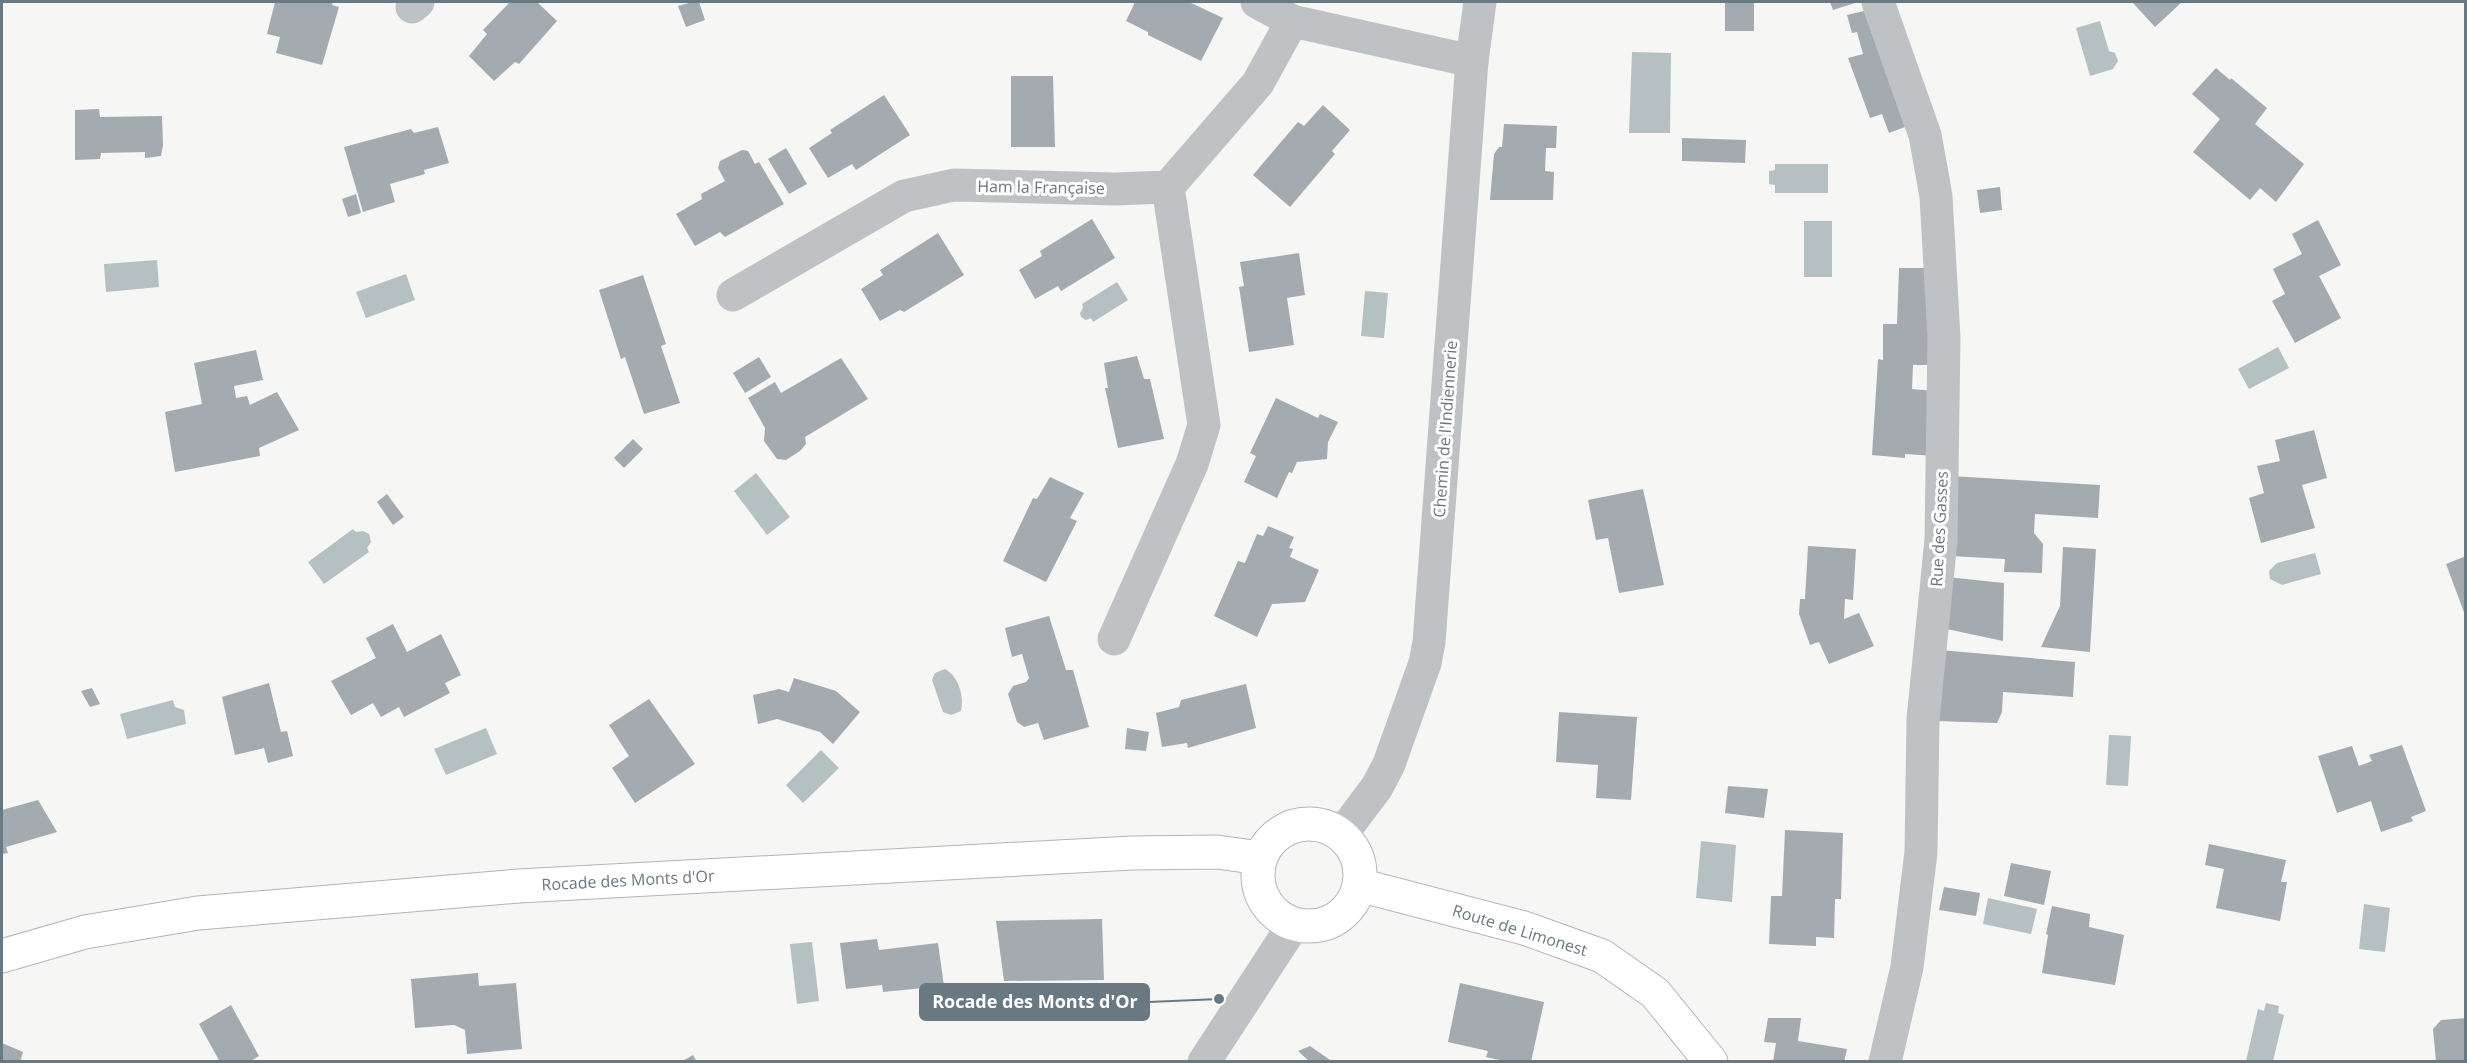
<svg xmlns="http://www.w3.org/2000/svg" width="2467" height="1063" viewBox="0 0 2467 1063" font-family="'Open Sans',sans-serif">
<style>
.water{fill:#b5c0c3}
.building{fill:#a4abb0}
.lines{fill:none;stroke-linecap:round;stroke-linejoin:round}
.secondary-casing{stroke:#b1b6b9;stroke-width:35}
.street{stroke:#bec2c5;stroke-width:33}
.secondary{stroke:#fff;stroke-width:33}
.labels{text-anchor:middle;stroke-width:6;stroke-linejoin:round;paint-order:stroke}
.street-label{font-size:16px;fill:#697881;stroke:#fff}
.leader{fill:none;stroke:#697881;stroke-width:2}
.callout-dot{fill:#697881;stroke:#fff;stroke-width:2}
.callout{fill:#697881;stroke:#697881;stroke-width:2}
.callout-label{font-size:18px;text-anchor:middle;font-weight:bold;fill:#fff}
</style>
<rect width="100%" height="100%" fill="#f6f6f4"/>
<g class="water">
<polygon points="2100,21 2109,51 2115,53 2118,61 2113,69 2090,76 2076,28"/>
<polygon points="1632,52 1671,53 1670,133 1629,133"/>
<polygon points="1775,164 1828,164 1828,193 1775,193 1775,185 1769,184 1769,171 1775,170"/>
<rect x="1804" y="221" width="28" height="56"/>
<polygon points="157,260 159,287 106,292 104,264"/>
<polygon points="406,274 415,300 366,318 356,292"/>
<polygon points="1117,282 1128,300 1093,322 1091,318 1086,320 1081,317 1080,313 1083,308 1082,304"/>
<polygon points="1365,291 1388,293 1384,338 1361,336"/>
<polygon points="2278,347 2289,368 2249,389 2238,369"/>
<polygon points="756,473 790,517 767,535 734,491"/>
<polygon points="353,529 356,532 363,531 369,534 371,542 367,548 369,552 324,584 308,562"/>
<polygon points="2315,553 2321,574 2282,585 2270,579 2269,571 2277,563"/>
<path d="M945,669C959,677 964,696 961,711L951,715L943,712L932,680L935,673Z"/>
<polygon points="173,700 175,707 184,710 186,724 127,739 120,714"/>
<polygon points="486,728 497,754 446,775 434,749"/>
<polygon points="2109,735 2131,736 2128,786 2106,785"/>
<polygon points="821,750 839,768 803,803 786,785"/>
<polygon points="1701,841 1736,845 1732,902 1696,898"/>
<polygon points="1988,898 2037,909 2031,934 1983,924"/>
<polygon points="2364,904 2390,908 2385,952 2359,949"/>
<polygon points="812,942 819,1001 797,1004 790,944"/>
<polygon points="2266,1003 2279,1006 2278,1013 2284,1015 2273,1061 2246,1061 2258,1009 2264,1011"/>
</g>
<g class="building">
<polygon points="275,2 333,2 332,5 339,7 322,65 276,53 280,37 267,34"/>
<polygon points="510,2 537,2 557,21 519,64 515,62 494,81 469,56 487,34 483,30"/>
<polygon points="692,2 699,2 705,20 686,27 678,6"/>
<polygon points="1135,2 1189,2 1223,18 1201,61 1148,35 1148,32 1126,21"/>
<rect x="1725" y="2" width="29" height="29"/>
<polygon points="1830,2 1858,2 1833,10"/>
<polygon points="2135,2 2182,2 2155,27 2133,3"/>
<polygon points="1864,11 1905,127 1889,133 1882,114 1870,118 1848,58 1863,54 1857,32 1852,33 1847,15"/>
<polygon points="2216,68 2230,80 2231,78 2267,108 2255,124 2304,164 2276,202 2260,188 2250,200 2193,152 2220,119 2192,94"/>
<polygon points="1011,76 1053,76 1055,147 1011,147"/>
<polygon points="884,95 910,135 856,170 852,164 828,178 809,148 832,133 830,130"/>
<polygon points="1323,105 1350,130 1332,151 1335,154 1290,207 1253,175 1298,122 1304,126"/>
<polygon points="99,109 100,117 162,116 163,145 161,156 145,158 145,152 101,153 100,159 75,160 75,110"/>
<polygon points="1504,124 1557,126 1556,148 1546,148 1545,171 1554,172 1553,200 1490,200 1494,154 1499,147 1502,147"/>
<polygon points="438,127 449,163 424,170 425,174 390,184 395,202 363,212 344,147 411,129 414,133"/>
<polygon points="1682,138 1746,140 1745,163 1682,161"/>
<polygon points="786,148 807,184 789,194 768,159"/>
<polygon points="742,150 748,151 755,164 759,162 784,204 725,237 720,232 695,246 676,214 702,199 701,194 725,181 718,168 720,161"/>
<polygon points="2000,187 2002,210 1980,213 1977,190"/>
<polygon points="356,194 361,213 348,217 342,199"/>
<polygon points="1092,219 1115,258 1061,291 1058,286 1035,299 1019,270 1042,256 1040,251"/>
<polygon points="2318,220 2341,265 2319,276 2341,318 2295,343 2272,301 2285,294 2273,269 2302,254 2292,234"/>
<polygon points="938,233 964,275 904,312 900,310 880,321 861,289 883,275 880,270"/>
<polygon points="1299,253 1305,295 1287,298 1294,345 1249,352 1239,287 1244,286 1240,262"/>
<polygon points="1899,268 1933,268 1935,365 1913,365 1912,389 1935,391 1936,456 1905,454 1905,458 1872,455 1878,359 1883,360 1883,324 1897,324"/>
<polygon points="643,275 666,344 661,346 680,403 644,414 625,357 621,359 599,290"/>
<polygon points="256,350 263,380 234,386 236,398 247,396 250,405 277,392 299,430 259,448 260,456 175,472 165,412 202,404 194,363"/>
<polygon points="1137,356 1144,379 1150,379 1164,439 1118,448 1105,388 1108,388 1104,363"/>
<polygon points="759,357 771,377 745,393 733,373"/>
<polygon points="841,358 868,399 805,437 806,444 800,451 786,460 777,459 764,441 765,428 748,398 775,382 781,393"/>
<polygon points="1276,398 1318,418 1320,414 1338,422 1328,442 1327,459 1297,462 1292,473 1289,472 1277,498 1244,482 1256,456 1250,453"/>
<polygon points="2314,430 2327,478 2302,485 2315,528 2261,543 2249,498 2264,493 2257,466 2280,461 2275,440"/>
<polygon points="633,439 643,449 624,468 614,458"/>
<polygon points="1951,476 2100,485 2098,518 2035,514 2034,533 2043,544 2042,573 2004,572 2005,559 1950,556"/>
<polygon points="1050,477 1084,493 1070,518 1077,521 1046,582 1003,561 1033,498 1037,499"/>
<polygon points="1643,489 1664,585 1619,593 1608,538 1596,540 1588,500"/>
<polygon points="387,494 404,517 393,525 377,502"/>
<polygon points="1268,526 1294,537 1289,548 1293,549 1290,557 1319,570 1305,602 1272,604 1257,637 1214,616 1238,561 1245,563 1257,534 1263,536"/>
<polygon points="1808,546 1856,549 1853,600 1845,599 1844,619 1859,613 1874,646 1829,664 1819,642 1810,645 1799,614 1800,599 1805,599"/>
<polygon points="2063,547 2096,549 2090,652 2041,647 2060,606"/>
<polygon points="2466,556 2466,615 2465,615 2446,564"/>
<polygon points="1947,577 2004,583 2003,641 1942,628"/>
<polygon points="1049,616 1066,670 1073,670 1089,727 1044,740 1038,723 1024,727 1017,722 1008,694 1013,686 1026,682 1029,678 1022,654 1012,657 1005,628"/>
<polygon points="393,624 407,652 441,634 461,675 445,683 450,693 404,717 399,707 381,717 373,703 351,715 331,681 376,658 366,638"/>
<polygon points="1940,650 2075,662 2073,697 2003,692 2002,712 1997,723 1934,721"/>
<polygon points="794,678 836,691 860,712 833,744 820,732 777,719 758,724 753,695 779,689 789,692"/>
<polygon points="269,683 281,732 287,731 293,756 268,763 264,748 235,755 222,697"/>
<polygon points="1246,684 1256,728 1188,748 1187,743 1162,747 1156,713 1179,707 1181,700"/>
<polygon points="92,688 100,704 90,707 81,691"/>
<polygon points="649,699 695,764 635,803 612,768 629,756 609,725"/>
<polygon points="1559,712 1637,717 1631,800 1596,798 1598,765 1556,762"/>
<polygon points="1127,728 1149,732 1146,751 1125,749"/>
<polygon points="2402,745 2426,811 2411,817 2413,821 2381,832 2371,801 2337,813 2318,756 2352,746 2359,766 2372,761 2369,755"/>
<polygon points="1728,786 1768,789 1764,818 1725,813"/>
<polygon points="38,800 57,832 6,847 8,853 2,854 2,810"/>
<polygon points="1785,830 1843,833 1841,899 1835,899 1834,938 1816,937 1816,946 1769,944 1771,896 1782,896"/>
<polygon points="2209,844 2286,860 2281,882 2287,882 2280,921 2216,908 2224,869 2205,865"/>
<polygon points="2011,863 2051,871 2044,905 2004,896"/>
<polygon points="1944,887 1980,893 1976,916 1939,910"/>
<polygon points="2052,906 2090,914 2089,927 2124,935 2115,985 2042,973 2048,935 2046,934"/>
<polygon points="1102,919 1104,980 1004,981 996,921"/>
<polygon points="877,939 879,950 938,943 944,986 883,992 882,985 846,989 840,943"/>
<polygon points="478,973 479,986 516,983 522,1049 467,1054 465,1030 454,1025 415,1028 411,979"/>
<polygon points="1460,983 1544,1002 1531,1062 1509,1062 1486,1057 1488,1051 1448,1042"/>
<polygon points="231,1005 259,1056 249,1062 220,1062 199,1024"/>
<polygon points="1768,1018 1801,1018 1798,1041 1847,1049 1844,1062 1773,1062 1776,1043 1764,1042"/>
<polygon points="2466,1018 2466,1062 2436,1062 2433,1029 2441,1020"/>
<polygon points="2,1043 23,1052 20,1062 2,1062"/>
<polygon points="1310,1046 1333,1062 1310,1062 1298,1051"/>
<polygon points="693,1055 697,1062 681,1062"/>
</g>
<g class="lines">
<defs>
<g id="secondary">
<circle cx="1309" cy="875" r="51"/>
<polyline points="1359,885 1524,928 1602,956 1655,993 1711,1062"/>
<polyline points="2,956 85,932 198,913 519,886 1132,853 1217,852 1260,858"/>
</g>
</defs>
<use href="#secondary" class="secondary-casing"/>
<g class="street">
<polyline points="1257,2 1292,21 1472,61"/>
<polyline points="1878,2 1925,135 1936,196 1944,338 1941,540 1923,719 1921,852 1907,967 1885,1062"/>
<polyline points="412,7 418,2"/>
<polyline points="733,295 904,196 954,185 1115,189 1168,187 1258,83 1292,21"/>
<polyline points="1114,639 1192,464 1204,425 1168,187"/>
<polyline points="1341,835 1377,787 1389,764 1425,663 1429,642 1472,61 1480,2"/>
<polyline points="1204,1062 1294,924"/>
</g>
<use href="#secondary" class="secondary"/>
</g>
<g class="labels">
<g class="street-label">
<text transform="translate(1041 187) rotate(1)" y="6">Ham la Française</text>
<text transform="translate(1445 429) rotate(-86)" y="6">Chemin de l'Indiennerie</text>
<text transform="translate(1939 529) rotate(-87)" y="6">Rue des Gasses</text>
<text transform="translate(628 880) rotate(-3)" y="6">Rocade des Monts d'Or</text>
<text transform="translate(1520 930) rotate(17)" y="6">Route de Limonest</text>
</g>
</g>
<path class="leader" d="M1219 999L1149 1002"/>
<circle class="callout-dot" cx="1219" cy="999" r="6"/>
<rect class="callout" x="920" y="984" width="229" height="36" rx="6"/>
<g class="callout-label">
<text x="1035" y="1008">Rocade des Monts d'Or</text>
</g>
<rect width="2467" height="1063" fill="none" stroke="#697881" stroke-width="6"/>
</svg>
